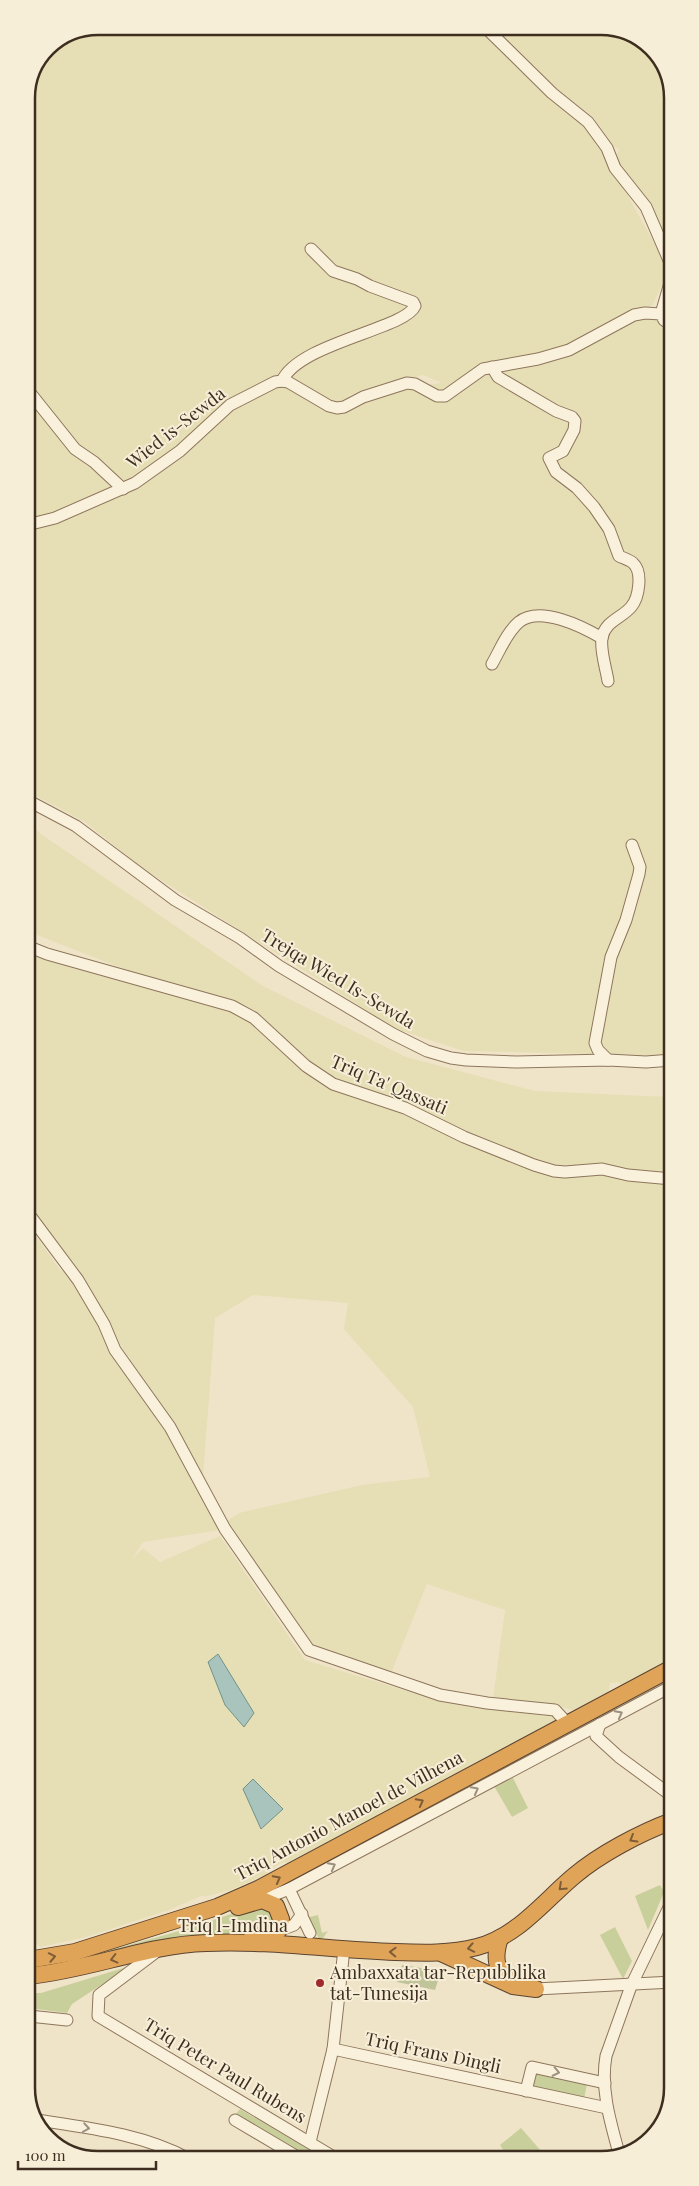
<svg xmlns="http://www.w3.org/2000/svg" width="699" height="2186" viewBox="0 0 699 2186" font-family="'Playfair Display',serif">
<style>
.farmland{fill:#e6deb5;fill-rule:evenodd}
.green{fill:#c9cf9b}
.cemetery{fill:#bfc49a}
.water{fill:#a9c4bc;stroke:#6f938a}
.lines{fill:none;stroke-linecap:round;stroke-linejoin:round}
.minor-casing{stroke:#8d765c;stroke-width:13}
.highway-casing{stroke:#5b4430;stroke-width:18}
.minor{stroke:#faf1dc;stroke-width:11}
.highway{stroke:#e0a458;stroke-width:16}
.oneway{stroke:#9c907e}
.oneway2{stroke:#7e5d36}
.poi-dot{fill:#9e2a2b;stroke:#f7eed8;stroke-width:2}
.labels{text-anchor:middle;stroke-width:4;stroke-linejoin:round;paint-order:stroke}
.street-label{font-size:18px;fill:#3d2e20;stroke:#f7eed8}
.poi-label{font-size:18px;fill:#3d2e20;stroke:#f7eed8;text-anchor:start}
.rim{fill:none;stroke:#3d2e20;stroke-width:2.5}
</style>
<rect width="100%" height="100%" fill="#f0e4c8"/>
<g class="farmland">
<path d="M98,26H477L588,124L669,270L652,306L649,307L670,317L668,313L671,306L672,1059L643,1055L464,1051L396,1029L145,870L85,822L27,791L26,94L47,47ZM423,375L442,383L345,396Z"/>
<polygon points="491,26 606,26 648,44 670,80 671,253 619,165 617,154 619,149 614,146 593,117 558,90"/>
<polygon points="27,821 41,834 263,986 406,1057 535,1091 668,1097 672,1089 672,1660 622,1686 618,1682 610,1683 608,1694 573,1710 562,1707 555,1710 557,1720 288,1864 284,1862 278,1865 268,1871 267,1874 231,1890 204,1897 203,1895 169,1910 86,1937 40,1947 36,1943 32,1944 28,1949 28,1225 60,1270 68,1273 170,1430 220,1530 143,1542 132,1559 143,1548 160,1562 220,1536 305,1660 443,1702 492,1706 505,1610 427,1584 389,1678 308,1647 226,1522 239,1513 362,1485 430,1477 413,1407 344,1329 348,1303 253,1295 215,1318 203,1477 179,1433 43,1229 28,1210 27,951 35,955 236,1013 27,931"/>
</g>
<g class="green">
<polygon points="512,1776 528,1808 512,1817 494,1786"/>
<polygon points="660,1885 664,1892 648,1930 635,1896"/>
<polygon points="263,1903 276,1920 271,1929 262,1933 192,1935 100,1956 100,1953 190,1928"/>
<polygon points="318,1915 322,1933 328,1931 323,1938 319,1939 309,1917"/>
<polygon points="615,1927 632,1961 623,1979 600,1935"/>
<polygon points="130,1966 72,2004 67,2013 29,2008 28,1993 41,1993"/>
<polygon points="536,2073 587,2084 584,2099 533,2088"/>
<polygon points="240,2109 325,2159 310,2159 235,2115"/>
<polygon points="521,2128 542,2152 530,2158 508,2158 500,2145"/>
</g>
<polygon class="cemetery" points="402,1965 441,1971 435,1990 397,1982"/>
<g class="water">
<polygon points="218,1654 254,1713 244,1727 225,1705 208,1662"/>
<polygon points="253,1779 283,1809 261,1829 243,1789"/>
</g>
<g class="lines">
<defs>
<g id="minor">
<polyline points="484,26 552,93 588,122 607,148 615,168 646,207 671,265"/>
<polyline points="661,314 671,279"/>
<path d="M492,367L498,377L556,411L572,417L575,421L574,430L563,451L549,458L556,472L577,488L594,507L609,529L619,556C623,558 630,560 633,563C643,572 639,598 631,607C622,618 605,621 602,638C600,651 606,668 608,681"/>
<path d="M282,381C299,343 405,329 415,306L413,302L370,286L357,279L333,271L311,249"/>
<polyline points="27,389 75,449 94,462 123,489"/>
<polyline points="27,525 55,518 135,483 180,451 230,405 275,382 282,381 288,382 329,406 337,408 344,407 363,397 407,383 415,384 437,396 445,396 483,369 538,359 569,350 634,315 645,313 661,314 664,320 671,325"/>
<path d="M492,664C500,650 507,632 519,622C540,605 583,627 602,638"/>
<polyline points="27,800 76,826 175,900 240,938 279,966 393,1034 427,1051 451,1058 466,1060 517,1062 608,1060 646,1062 672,1060"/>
<polyline points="27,946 47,954 232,1006 254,1018 306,1066 333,1084 405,1108 464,1137 534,1165 554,1171 565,1172 602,1169 628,1175 672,1179"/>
<polyline points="608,1060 598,1050 595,1043 611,957 626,920 639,874 640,867 632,845"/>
<polyline points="28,1213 78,1280 104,1324 115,1350 170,1427 225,1529 309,1650 440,1695 487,1703 555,1710 567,1723"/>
<polyline points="600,1724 596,1736 619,1757 672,1796"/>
<polyline points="289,1889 310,1933"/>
<polyline points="262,1900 289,1889 672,1686"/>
<polyline points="278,1931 294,1925 302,1914"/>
<polyline points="156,1952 99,1995 98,2016 337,2159"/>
<polyline points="536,1989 673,1982"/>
<polyline points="29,2016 67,2020"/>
<polyline points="333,2049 607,2108"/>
<polyline points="526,2091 532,2067 605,2083"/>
<path d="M37,2120C89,2128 143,2134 189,2159"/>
<polyline points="235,2120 301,2159"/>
<polyline points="310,2142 333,2049 344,1949"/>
<path d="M620,2157C611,2124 600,2090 606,2056L631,1986L673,1899"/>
</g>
<g id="highway">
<polyline points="238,1907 262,1900 276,1906 281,1919 278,1931 267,1936 252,1937"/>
<path d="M500,1938C494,1956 494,1972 513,1982"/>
<polyline points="441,1953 513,1986 536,1989"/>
<polyline points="28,1960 75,1952 217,1907 258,1889 672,1668"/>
<path d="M28,1976C89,1970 146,1945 206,1943C269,1940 332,1950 395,1952C423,1953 450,1954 477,1947C518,1936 543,1902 574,1876C600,1854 640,1833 672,1821"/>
</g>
</defs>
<use href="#minor" class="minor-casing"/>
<use href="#highway" class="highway-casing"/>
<use href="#minor" class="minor"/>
<use href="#highway" class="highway"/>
</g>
<defs><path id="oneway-chevron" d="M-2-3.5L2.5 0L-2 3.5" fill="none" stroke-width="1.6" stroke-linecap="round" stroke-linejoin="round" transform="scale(1.25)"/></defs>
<g class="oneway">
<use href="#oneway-chevron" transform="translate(619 1714) rotate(-28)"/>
<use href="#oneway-chevron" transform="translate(475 1790) rotate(-28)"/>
<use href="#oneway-chevron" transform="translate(332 1866) rotate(-28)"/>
<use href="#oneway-chevron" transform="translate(556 2072) rotate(12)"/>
<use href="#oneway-chevron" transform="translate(86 2128) rotate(9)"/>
</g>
<g class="oneway2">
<use href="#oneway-chevron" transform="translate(420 1802) rotate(-28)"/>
<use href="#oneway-chevron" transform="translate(633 1839) rotate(150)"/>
<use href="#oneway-chevron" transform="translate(277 1879) rotate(-28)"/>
<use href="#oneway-chevron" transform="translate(562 1887) rotate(137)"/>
<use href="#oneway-chevron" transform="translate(471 1948) rotate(169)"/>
<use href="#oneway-chevron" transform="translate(393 1952) rotate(-178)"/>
<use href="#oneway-chevron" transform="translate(52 1957) rotate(-11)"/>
<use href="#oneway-chevron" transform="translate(114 1959) rotate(166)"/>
</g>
<circle class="poi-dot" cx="320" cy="1983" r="5"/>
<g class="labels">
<g class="street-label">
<text transform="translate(176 428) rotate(-38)" y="6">Wied is-Sewda</text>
<text transform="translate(338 979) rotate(31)" y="6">Trejqa Wied Is-Sewda</text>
<text transform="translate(389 1085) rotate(23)" y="6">Triq Ta' Qassati</text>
<text transform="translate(349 1816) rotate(-28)" y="6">Triq Antonio Manoel de Vilhena</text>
<text x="233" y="1932">Triq l-Imdina</text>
<text transform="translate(433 2053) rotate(12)" y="6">Triq Frans Dingli</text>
<text transform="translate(225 2071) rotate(31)" y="6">Triq Peter Paul Rubens</text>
</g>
<g class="poi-label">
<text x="330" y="1979">Ambaxxata tar-Repubblika<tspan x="330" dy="21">tat-Tunesija</tspan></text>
</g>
</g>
<path d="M0 0H699V2186H0ZM98 35H601A63 63 0 0 1 664 98V2088A63 63 0 0 1 601 2151H98A63 63 0 0 1 35 2088V98A63 63 0 0 1 98 35Z" fill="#f7eed8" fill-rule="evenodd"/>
<path class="rim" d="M98 35H601A63 63 0 0 1 664 98V2088A63 63 0 0 1 601 2151H98A63 63 0 0 1 35 2088V98A63 63 0 0 1 98 35Z"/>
<path d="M18 2161v8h138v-8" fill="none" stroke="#3d2e20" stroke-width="2.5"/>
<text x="25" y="2161" font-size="15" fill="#3d2e20" stroke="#f7eed8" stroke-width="4" paint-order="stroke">100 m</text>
</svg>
